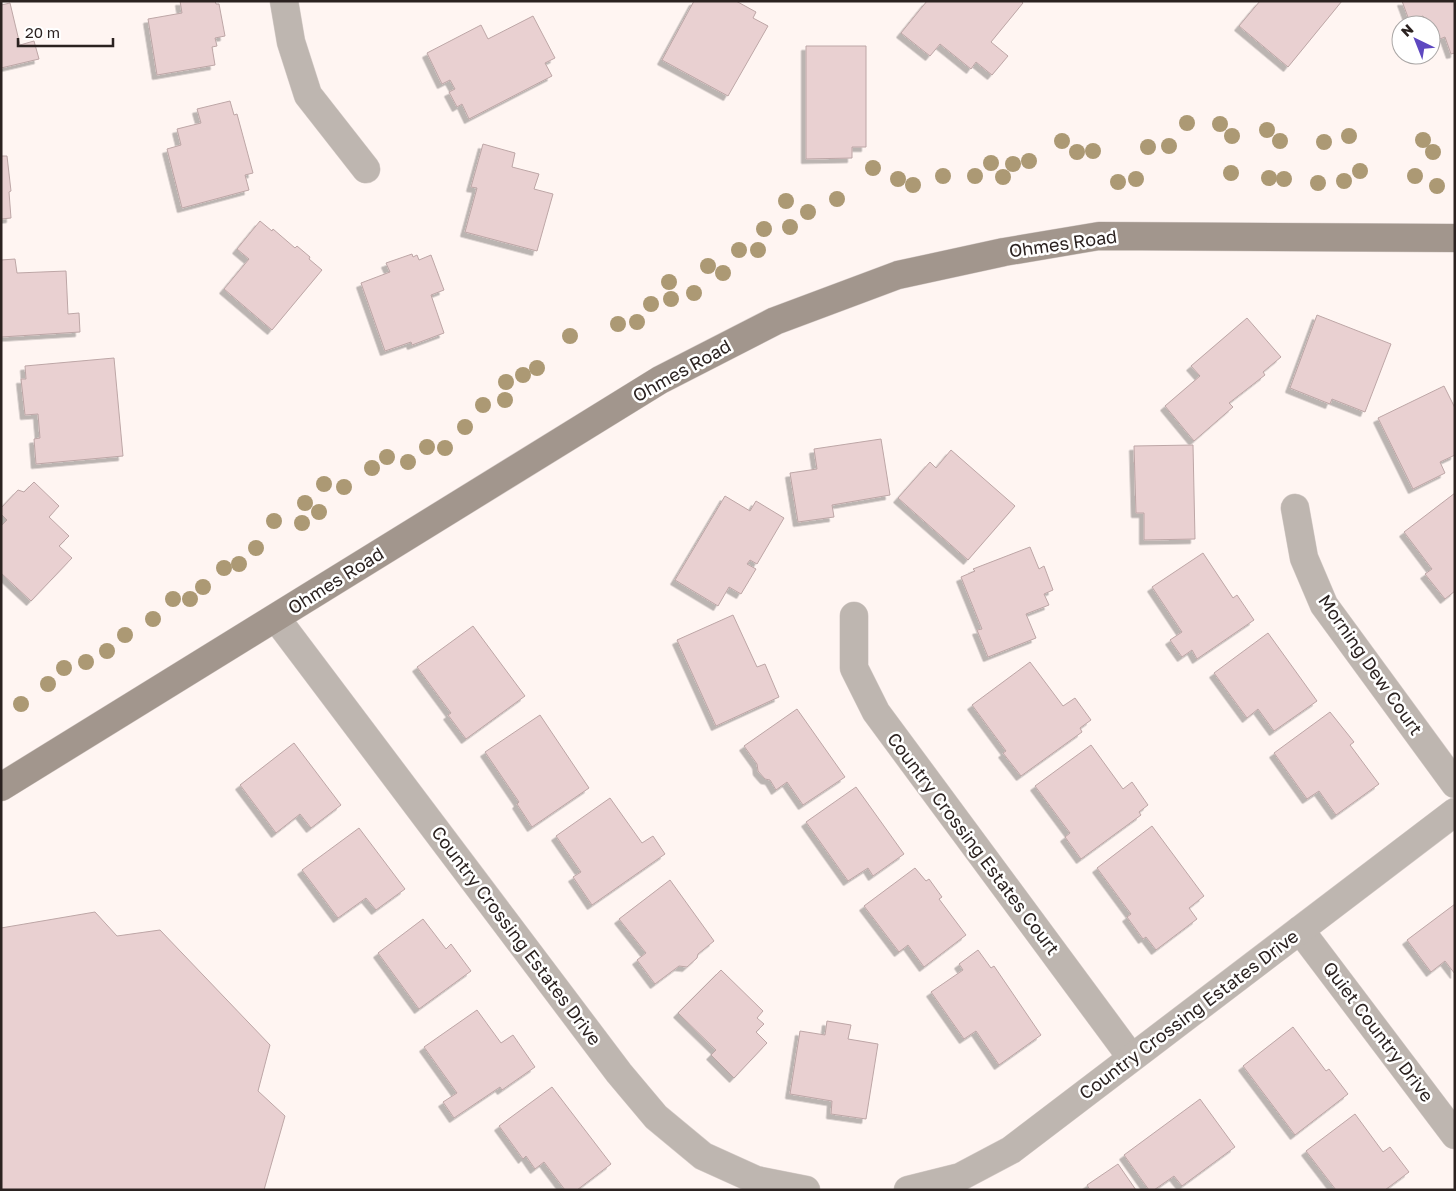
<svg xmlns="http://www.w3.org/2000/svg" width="1456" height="1191" viewBox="0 0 1456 1191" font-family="'Golos Text',sans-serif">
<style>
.building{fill:#e9d0d1;stroke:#bda6a6;filter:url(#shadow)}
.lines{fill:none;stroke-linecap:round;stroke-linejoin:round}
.street-casing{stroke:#d9cfcc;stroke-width:29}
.secondary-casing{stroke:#d9cfcc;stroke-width:29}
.street{stroke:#beb6b0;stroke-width:28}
.secondary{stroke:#a2968d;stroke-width:28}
.tree{fill:#ac9974}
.labels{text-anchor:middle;stroke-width:5;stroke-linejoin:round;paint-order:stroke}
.street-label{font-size:18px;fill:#2b2220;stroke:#fff}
</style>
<defs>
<filter id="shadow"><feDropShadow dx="-4.5" dy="4.5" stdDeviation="0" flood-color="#0004"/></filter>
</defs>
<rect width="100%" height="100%" fill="#fff5f2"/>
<g class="building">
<polygon points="180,1 215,1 216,4 219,4 225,36 215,38 217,46 212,47 215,65 157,75 148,19 182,13"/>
<polygon points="694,1 736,1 756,12 753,18 768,26 728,96 662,60"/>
<polygon points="927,1 1021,1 1023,3 991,42 1008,56 992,75 976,62 971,69 940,44 930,56 901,33"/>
<polygon points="1260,1 1342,1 1288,67 1239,26"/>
<polygon points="1402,1 1455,1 1455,53 1451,54 1445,37 1432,42 1431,25 1426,25 1423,16 1409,20"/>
<polygon points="10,3 20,45 34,41 39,59 1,68 1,5"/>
<polygon points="533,16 555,58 545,63 552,76 469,119 462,104 457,107 449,92 455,89 450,80 442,84 427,53 481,25 488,39"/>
<polygon points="806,46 866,46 866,147 852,147 852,158 806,159"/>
<polygon points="230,101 234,115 237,114 253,173 245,175 249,190 182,208 167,149 181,145 177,129 201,123 197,109"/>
<polygon points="483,144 515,153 512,167 539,174 534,189 553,194 537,251 465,232 477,188 471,187"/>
<polygon points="1,156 7,156 11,191 9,192 11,218 1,219"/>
<polygon points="260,221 272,231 273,229 295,248 297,246 310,257 309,259 322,270 272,330 224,289 249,259 237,249"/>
<polygon points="412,254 413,257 417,255 419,260 431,255 444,290 431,295 444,333 412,345 411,342 385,351 361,283 390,272 386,263"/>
<polygon points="15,259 17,273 66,271 68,314 79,313 80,332 1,337 1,260"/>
<polygon points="1317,315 1391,344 1365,412 1332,399 1330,404 1290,388"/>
<polygon points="1247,318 1281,357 1263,372 1265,375 1229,403 1233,407 1194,441 1165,406 1200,376 1191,366"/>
<polygon points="114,358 123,456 36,464 34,439 40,438 38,414 25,415 21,379 26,379 25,366"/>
<polygon points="1444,386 1455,408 1455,455 1440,462 1445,473 1413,489 1378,418"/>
<polygon points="881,439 890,495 832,505 834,517 798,522 790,473 817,469 814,449"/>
<polygon points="1193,445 1195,539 1144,540 1144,513 1136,513 1134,446"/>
<polygon points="951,450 1015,506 968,560 898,498 930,462 936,468"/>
<polygon points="34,482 59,506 49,517 69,536 59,546 72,558 31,601 1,573 1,526 7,520 1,514 1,508 18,490 24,492"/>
<polygon points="1455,493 1455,591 1445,599 1425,574 1432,569 1404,532"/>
<polygon points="725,496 750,511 756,501 784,518 757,564 750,560 747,564 756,569 741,594 729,587 718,606 675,580"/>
<polygon points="1030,547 1039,569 1044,566 1053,590 1044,594 1049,605 1026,614 1036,638 988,657 977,630 982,629 961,577 975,571 973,569"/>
<polygon points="1203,553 1233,598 1237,595 1254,620 1197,659 1192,650 1182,657 1170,640 1182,632 1152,587"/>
<polygon points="733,615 757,667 765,664 779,697 716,726 677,640"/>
<polygon points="473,626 525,696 466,739 448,715 451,713 417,667"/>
<polygon points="1268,633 1317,701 1274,731 1258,709 1247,718 1214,673"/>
<polygon points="1030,662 1063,706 1075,698 1091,720 1080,728 1082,732 1021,776 1003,753 1006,751 972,705"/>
<polygon points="797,709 845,777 803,805 787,782 776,790 770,780 765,779 758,771 757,764 744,746"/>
<polygon points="1330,712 1354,742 1350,745 1379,784 1336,815 1319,791 1307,799 1274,753"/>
<polygon points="540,715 589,788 532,827 517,804 519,802 485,752"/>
<polygon points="294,743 341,805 311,828 300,814 276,833 240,785"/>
<polygon points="1091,745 1123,789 1132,782 1148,805 1139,812 1141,815 1081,859 1065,837 1070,833 1035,786"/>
<polygon points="856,787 904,854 873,876 868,868 848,881 806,822"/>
<polygon points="610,798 642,843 653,836 665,854 592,905 573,877 581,872 556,836"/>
<polygon points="1152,826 1204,896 1189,908 1197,919 1156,950 1146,937 1143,939 1127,917 1131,914 1097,868"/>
<polygon points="359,828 405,889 376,910 366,898 338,918 302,870"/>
<polygon points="915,868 926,881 929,879 942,897 939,899 966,935 924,967 908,945 899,952 864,906"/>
<polygon points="670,880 714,941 698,954 697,958 687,967 679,966 655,984 637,960 646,953 619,919"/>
<polygon points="1455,904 1455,974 1445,961 1431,972 1407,940"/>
<polygon points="95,912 117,936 160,930 270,1045 258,1091 285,1116 264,1190 1,1190 1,928"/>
<polygon points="423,919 446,949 451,944 471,971 419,1009 378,953"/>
<polygon points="978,950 991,968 994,966 1041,1035 999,1065 976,1031 964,1039 931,992 963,970 959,964"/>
<polygon points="721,970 763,1011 757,1018 764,1024 756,1032 767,1043 734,1078 711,1055 716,1050 678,1013"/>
<polygon points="477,1010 501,1043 513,1035 535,1067 502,1090 500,1087 454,1118 443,1102 457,1093 424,1047"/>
<polygon points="827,1021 851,1025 848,1039 878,1044 866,1119 831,1114 832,1101 790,1094 800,1031 825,1035"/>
<polygon points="1293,1027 1326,1071 1329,1069 1348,1094 1295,1135 1243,1066"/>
<polygon points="552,1087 611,1164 577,1190 565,1190 544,1162 535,1169 526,1156 523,1159 499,1126"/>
<polygon points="1200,1099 1235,1147 1182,1186 1174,1176 1154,1190 1149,1190 1124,1155"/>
<polygon points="1355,1114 1383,1152 1390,1147 1409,1172 1385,1190 1336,1190 1306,1151"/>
<polygon points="1118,1164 1136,1190 1090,1190 1087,1185"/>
</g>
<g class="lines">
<defs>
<g id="street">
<polyline points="284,1 291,42 308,95 366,169"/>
<polyline points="1295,508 1304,558 1324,605 1455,784"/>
<polyline points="854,616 854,668 876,712 1131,1057"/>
<polyline points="276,618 619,1073 656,1117 703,1156 756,1180 806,1190"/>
<polyline points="1300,930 1455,1135"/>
<polyline points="908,1190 960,1177 1011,1150 1455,812"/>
</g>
<polyline id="secondary" points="1,787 660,380 775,321 898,275 1004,252 1099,236 1455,238"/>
</defs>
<use href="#street" class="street-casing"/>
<use href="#secondary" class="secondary-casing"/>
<use href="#street" class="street"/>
<use href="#secondary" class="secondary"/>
</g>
<g class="tree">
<circle cx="1187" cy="123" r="8"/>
<circle cx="1220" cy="124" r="8"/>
<circle cx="1267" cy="130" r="8"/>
<circle cx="1232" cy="136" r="8"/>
<circle cx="1349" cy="136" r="8"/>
<circle cx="1423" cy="140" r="8"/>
<circle cx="1062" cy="141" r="8"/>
<circle cx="1280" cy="141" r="8"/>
<circle cx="1324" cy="142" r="8"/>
<circle cx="1169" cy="146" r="8"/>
<circle cx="1148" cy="147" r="8"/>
<circle cx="1093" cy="151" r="8"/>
<circle cx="1077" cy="152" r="8"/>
<circle cx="1433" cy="152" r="8"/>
<circle cx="1029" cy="161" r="8"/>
<circle cx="991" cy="163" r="8"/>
<circle cx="1013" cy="164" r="8"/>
<circle cx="873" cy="168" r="8"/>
<circle cx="1360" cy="171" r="8"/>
<circle cx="1231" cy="173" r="8"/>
<circle cx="943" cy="176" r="8"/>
<circle cx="975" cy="176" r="8"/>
<circle cx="1415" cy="176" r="8"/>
<circle cx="1003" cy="177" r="8"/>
<circle cx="1269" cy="178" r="8"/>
<circle cx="898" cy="179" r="8"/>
<circle cx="1136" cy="179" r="8"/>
<circle cx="1284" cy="179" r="8"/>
<circle cx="1344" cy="181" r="8"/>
<circle cx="1118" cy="182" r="8"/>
<circle cx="1318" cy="183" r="8"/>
<circle cx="913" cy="185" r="8"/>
<circle cx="1437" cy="186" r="8"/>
<circle cx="837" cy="199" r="8"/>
<circle cx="786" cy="201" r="8"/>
<circle cx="808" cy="212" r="8"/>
<circle cx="790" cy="227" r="8"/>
<circle cx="764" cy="229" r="8"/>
<circle cx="739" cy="250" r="8"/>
<circle cx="758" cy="250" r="8"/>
<circle cx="708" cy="266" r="8"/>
<circle cx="723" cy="273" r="8"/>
<circle cx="669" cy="282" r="8"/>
<circle cx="694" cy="293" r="8"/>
<circle cx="671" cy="299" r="8"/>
<circle cx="651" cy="304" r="8"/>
<circle cx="637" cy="322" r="8"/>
<circle cx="618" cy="324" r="8"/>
<circle cx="570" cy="336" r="8"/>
<circle cx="537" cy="368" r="8"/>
<circle cx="523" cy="375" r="8"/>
<circle cx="506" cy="382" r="8"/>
<circle cx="505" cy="400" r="8"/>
<circle cx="483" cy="405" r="8"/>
<circle cx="465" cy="427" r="8"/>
<circle cx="427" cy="447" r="8"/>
<circle cx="445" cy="448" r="8"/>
<circle cx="387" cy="457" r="8"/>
<circle cx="408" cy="462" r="8"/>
<circle cx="372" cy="468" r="8"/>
<circle cx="324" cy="484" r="8"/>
<circle cx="344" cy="487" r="8"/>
<circle cx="305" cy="503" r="8"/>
<circle cx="319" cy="512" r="8"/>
<circle cx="274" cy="521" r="8"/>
<circle cx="302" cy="523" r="8"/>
<circle cx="256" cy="548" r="8"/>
<circle cx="239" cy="564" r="8"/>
<circle cx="224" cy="568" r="8"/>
<circle cx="203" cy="587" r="8"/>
<circle cx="173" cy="599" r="8"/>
<circle cx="190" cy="599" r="8"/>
<circle cx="153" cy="619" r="8"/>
<circle cx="125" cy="635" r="8"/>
<circle cx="107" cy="651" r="8"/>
<circle cx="86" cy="662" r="8"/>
<circle cx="64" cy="668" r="8"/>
<circle cx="48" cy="684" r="8"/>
<circle cx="21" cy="704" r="8"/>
</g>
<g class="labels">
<g class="street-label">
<text transform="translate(1063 244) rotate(-8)" y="6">Ohmes Road</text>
<text transform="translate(682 371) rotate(-29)" y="6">Ohmes Road</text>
<text transform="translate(336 581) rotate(-32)" y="6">Ohmes Road</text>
<text transform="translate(1370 665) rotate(55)" y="6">Morning Dew Court</text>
<text transform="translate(973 844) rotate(53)" y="6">Country Crossing Estates Court</text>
<text transform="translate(516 936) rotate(53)" y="6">Country Crossing Estates Drive</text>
<text transform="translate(1189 1015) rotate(-37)" y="6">Country Crossing Estates Drive</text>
<text transform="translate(1378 1032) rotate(53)" y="6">Quiet Country Drive</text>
</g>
</g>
<rect width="1456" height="1191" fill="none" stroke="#2b2220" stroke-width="5"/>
<g transform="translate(1416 40) rotate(317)"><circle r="24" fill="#ffffff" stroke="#aaa7a6"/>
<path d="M0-4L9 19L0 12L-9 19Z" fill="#5e48c0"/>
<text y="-8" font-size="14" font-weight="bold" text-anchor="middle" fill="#2b2220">N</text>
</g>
<path d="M18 38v8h95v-8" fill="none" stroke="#2b2220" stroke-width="2.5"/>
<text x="25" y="38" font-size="15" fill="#2b2220" stroke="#ffffff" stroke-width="4" paint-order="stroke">20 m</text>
</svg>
